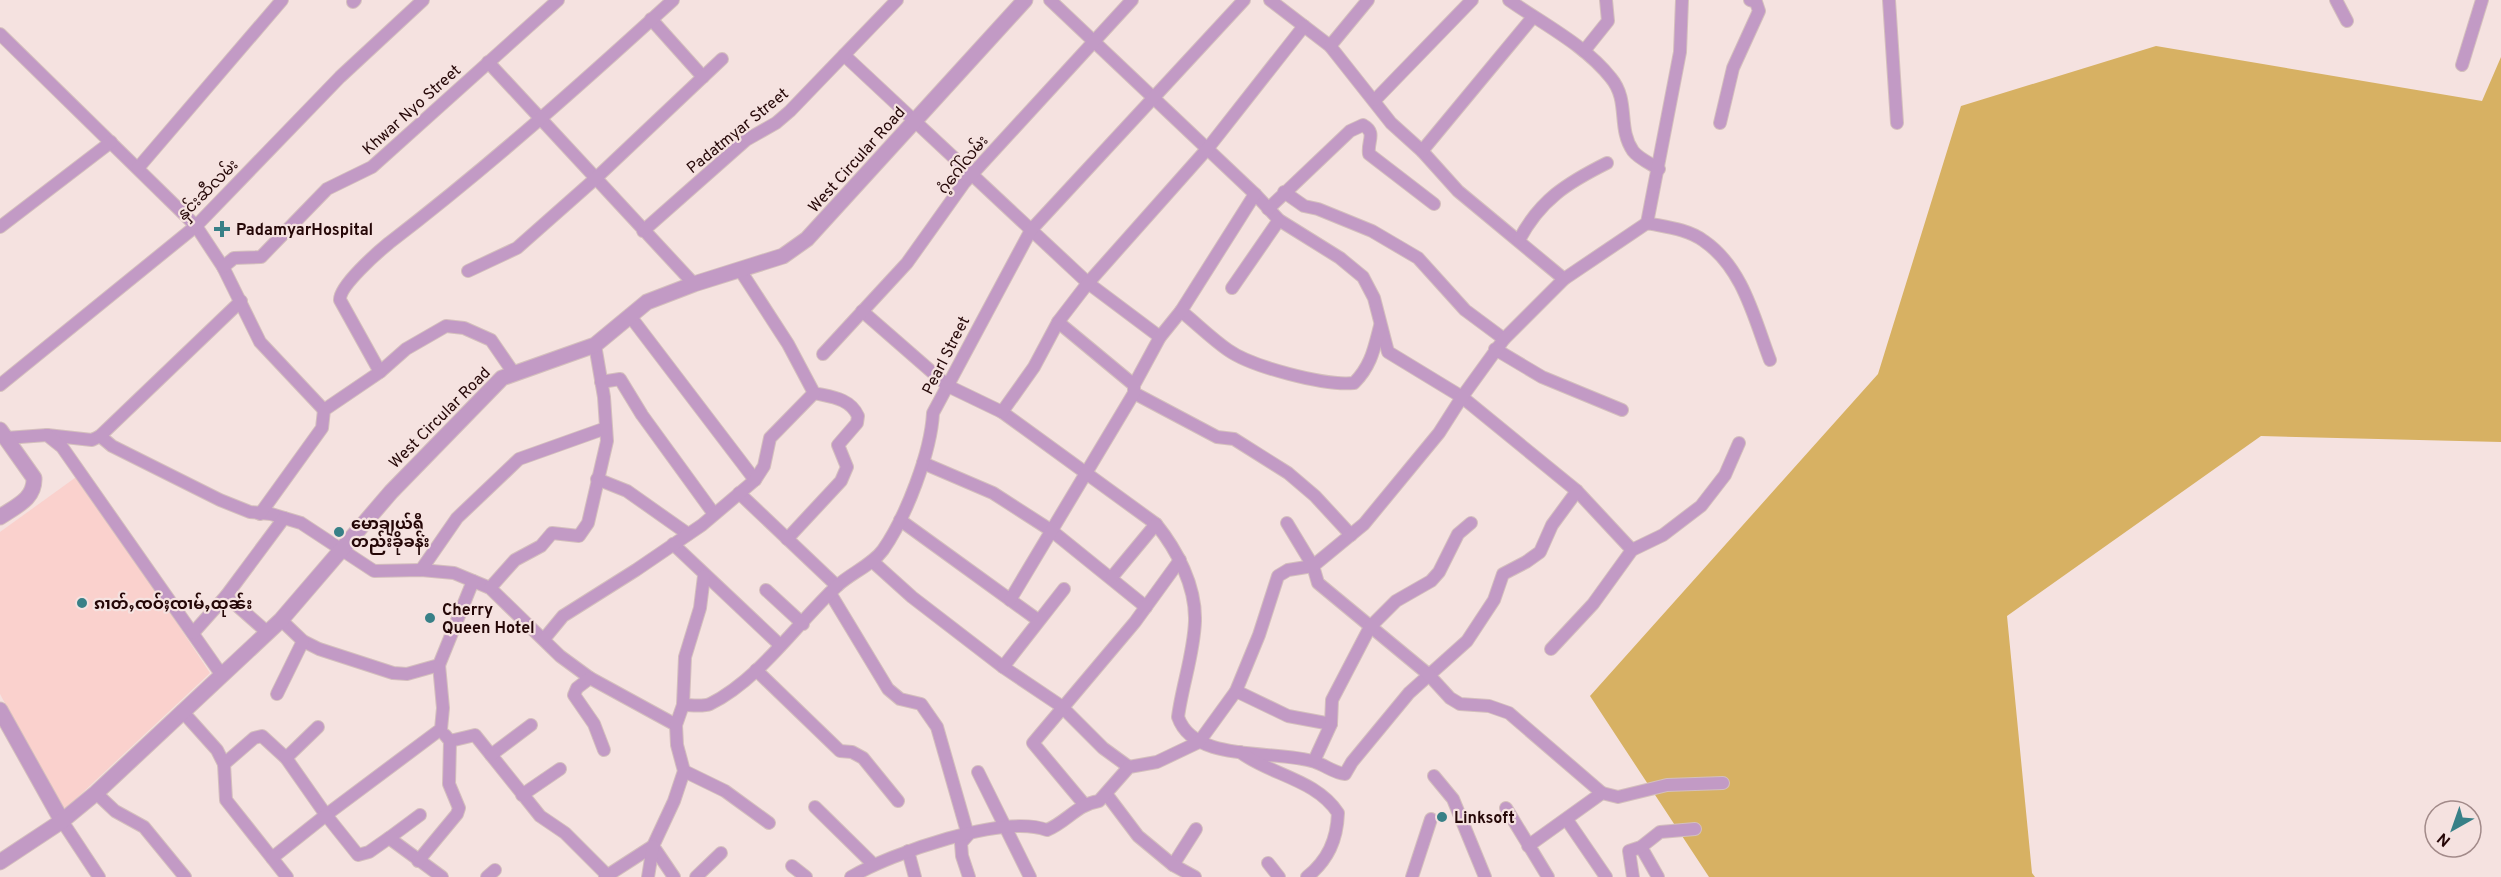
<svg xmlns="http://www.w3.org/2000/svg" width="2501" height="877" viewBox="0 0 2501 877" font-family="Overpass,'Noto Sans Myanmar',sans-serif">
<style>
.built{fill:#fad1cd}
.forest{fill:#d7b163}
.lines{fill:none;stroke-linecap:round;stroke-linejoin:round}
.minor-casing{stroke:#d4bfbd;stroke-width:14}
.tertiary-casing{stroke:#d4bfbd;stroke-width:17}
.minor{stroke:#c29ac5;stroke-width:12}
.tertiary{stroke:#c29ac5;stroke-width:15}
.poi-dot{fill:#388087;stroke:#f5e2e0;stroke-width:2}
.labels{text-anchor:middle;stroke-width:4.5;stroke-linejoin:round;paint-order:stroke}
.street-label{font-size:16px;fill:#250707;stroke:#f5e2e0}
.poi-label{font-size:16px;font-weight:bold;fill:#250707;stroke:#f5e2e0;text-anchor:start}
</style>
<rect width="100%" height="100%" fill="#f5e2e0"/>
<polygon class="built" points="79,475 210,673 63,811 0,694 0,532"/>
<polygon class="forest" points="2156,46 2482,101 2501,57 2501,442 2261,436 2007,616 2032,873 2035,877 1709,877 1590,696 1878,374 1961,106"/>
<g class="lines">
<defs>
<g id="minor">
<polyline points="1050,0 1255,194 1279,220 1340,258 1363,277 1374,298 1388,352 1462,397 1577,491 1632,550"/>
<polyline points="1270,0 1330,46 1391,123 1422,151 1458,191 1564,279"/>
<path d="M1509,0C1543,24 1585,45 1611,78C1630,101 1617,128 1633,151C1638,158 1651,164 1659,169"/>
<polyline points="1889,0 1897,123"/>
<polyline points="2336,0 2347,21"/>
<polyline points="353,2 355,0"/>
<polyline points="651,19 703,77"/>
<polyline points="0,34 196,226 223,267 260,342 324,410"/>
<polyline points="1330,46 1368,0"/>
<polyline points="1584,51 1608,21 1606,0"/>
<polyline points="844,55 1088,283 1160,337"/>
<polyline points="488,62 694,284"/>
<polyline points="2462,65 2482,0"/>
<polyline points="1375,100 1472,0"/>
<polyline points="1720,123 1733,68 1759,11 1756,2 1750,0"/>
<polyline points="1422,151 1533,17"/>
<polyline points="138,168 282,0"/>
<polyline points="1284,192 1304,206 1318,209 1372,231 1418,258 1465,310 1504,339"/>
<path d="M1268,209L1350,131L1363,125C1377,133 1367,141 1369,154L1434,204"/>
<polyline points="1647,223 1680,52 1682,0"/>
<polyline points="0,227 111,142"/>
<polyline points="643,231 746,140 776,123 790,111 897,0"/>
<path d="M1519,240C1540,200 1567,183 1607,163"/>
<polyline points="223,267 234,258 261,257 327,189 372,167 558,0"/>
<path d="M740,270L788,344L814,393C831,397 850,398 858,416L857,423L838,445L847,467L841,481L787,539"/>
<polyline points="468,271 517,248 595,179 722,59"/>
<polyline points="1232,288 1279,220"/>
<path d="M862,311L948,386L1002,412L1156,524C1177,550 1196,586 1195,621C1194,653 1182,686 1178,717C1194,764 1277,749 1315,762C1325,765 1334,773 1345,774L1352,762L1409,693L1467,641L1494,600L1503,574L1526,562L1540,552L1552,525L1577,491"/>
<path d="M1181,311C1197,324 1212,339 1228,350C1252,367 1325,386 1354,383C1371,366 1374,349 1380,326"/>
<polyline points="630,316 755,480"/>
<polyline points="1058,322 1134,385"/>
<polyline points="1495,349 1542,377 1622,410"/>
<polyline points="823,354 907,263 964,183 1132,0"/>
<path d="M380,372L340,300C339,286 378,252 389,243C488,167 581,84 673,0"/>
<polyline points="601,382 620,379 642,415 714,514"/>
<polyline points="0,385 196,226 340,77 423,0"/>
<polyline points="1134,393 1217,437 1234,439 1288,473 1315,496 1351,535"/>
<polyline points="1002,412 1034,367 1058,322 1088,283 1208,148 1304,26"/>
<polyline points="47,435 92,440 100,436 112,446 220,500 250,512 271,514 301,523 374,571 421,570 454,573 490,588 560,656 590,678 676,725"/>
<polyline points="100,436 241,301"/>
<polyline points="6,438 47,435 62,447 221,674"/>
<polyline points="923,463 993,493 1052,531 1146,607"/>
<polyline points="597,479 627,491 688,534"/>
<polyline points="739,493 837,586"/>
<polyline points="260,514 322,428 324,410 380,372 406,349 446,326 464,328 491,340 513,372"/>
<polyline points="900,520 1038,620"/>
<polyline points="1287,523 1313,566 1318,583 1428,674 1450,698 1460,704 1489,706 1509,713 1602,793"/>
<polyline points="673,544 780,645"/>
<polyline points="872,561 912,597 1003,667 1061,706 1103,748 1129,767"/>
<polyline points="421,570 457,518 519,459 606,428"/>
<polyline points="1112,577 1156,524"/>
<polyline points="490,588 515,560 541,546 552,533 579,536 588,523 607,441 604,397 595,345"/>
<polyline points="766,590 803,624"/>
<polyline points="830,593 888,689 900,699 921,704 937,727 968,835 961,843 962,856 969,877"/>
<polyline points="226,596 267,632"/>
<polyline points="1010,600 1134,393 1134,385 1160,337 1181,311 1255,194"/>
<polyline points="281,620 303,641 319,649 393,673 407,674 439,665 473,581"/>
<polyline points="193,633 226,596 284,518"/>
<polyline points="544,639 563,616 636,570 702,525 755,480 764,466 770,438 814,393"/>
<polyline points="1551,649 1593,604 1632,550 1663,535 1701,506 1725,475 1739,443"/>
<polyline points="1003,667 1064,589"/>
<polyline points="756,670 840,751 852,752 863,758 898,801"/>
<polyline points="590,678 577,688 574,695 594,724 604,750"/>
<polyline points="1236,691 1288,716 1331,724"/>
<polyline points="277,694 303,641"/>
<path d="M683,705C691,705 703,707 710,704C760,679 797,623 837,586C851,573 872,565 883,550C906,517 931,452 933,413L1031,230L1244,0"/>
<polyline points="182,711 217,750 224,764 254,738 262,736 286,758 326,815 441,729 443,708 439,665"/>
<polyline points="450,741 475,735 540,816 565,833 607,875"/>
<path d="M1240,752C1270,775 1316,779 1338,813C1337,840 1328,860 1307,877"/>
<polyline points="491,755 531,725"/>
<polyline points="286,758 318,727"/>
<polyline points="1314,761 1331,724 1332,700 1370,627 1396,601 1431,581 1439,572 1458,534 1471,523"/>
<polyline points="224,764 226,800 287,877"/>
<polyline points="684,771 725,791 769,823"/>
<polyline points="978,772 1030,877"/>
<polyline points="1434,776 1453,799 1485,877"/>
<polyline points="96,793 115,811 144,827 185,877"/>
<polyline points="522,795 560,769"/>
<polyline points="1107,795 1138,836 1173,865 1196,829"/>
<polyline points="1084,804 1033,743 1135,622 1180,560"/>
<polyline points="815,807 873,864"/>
<polyline points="1506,808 1548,877"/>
<polyline points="1567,820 1606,877"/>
<polyline points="62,821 99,877"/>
<polyline points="389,838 420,815"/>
<polyline points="653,846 674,877"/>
<polyline points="1528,846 1602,793 1618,797 1667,785 1723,783"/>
<polyline points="1641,847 1658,877"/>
<polyline points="908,851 915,877"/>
<polyline points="272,858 326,815 358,855 369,852 389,838 442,877"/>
<polyline points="418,861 457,814 459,808 449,784 450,741 445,735"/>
<polyline points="1268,863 1279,877"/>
<polyline points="1173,865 1195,877"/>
<polyline points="792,866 806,877"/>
<polyline points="487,877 495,870"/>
<polyline points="605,877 653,846 674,801 684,771 677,745 676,725 683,705 685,657 700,608 704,576"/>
<polyline points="648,877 653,846"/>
<polyline points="696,877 721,853"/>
<path d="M851,877C892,853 1003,814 1047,830C1068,821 1076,805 1099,801L1129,767L1157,762L1199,742L1236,691L1259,635L1278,576L1288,570L1313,566L1364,524L1439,433L1462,397L1504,339L1564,279L1647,223C1666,227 1688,229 1704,241C1743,268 1754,318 1770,360"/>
<polyline points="1412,877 1431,819"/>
<polyline points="1633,877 1629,851 1641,847 1660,832 1695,829"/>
</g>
<g id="tertiary">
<path d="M0,430L34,478C35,499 16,506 0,517"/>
<polyline points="0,710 62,821"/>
<polyline points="0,862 62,821 96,793 281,620 391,492 502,378 595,345 647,302 694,284 783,256 807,239 1025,0"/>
</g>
</defs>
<use href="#minor" class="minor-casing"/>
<use href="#tertiary" class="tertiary-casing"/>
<use href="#minor" class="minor"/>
<use href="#tertiary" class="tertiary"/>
</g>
<g class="poi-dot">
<path d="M219 220h6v6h6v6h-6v6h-6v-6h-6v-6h6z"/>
<circle cx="339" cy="532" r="6"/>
<circle cx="82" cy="603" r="6"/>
<circle cx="430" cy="618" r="6"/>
<circle cx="1442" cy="817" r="6"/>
</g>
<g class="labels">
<g class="street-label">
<text transform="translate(411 109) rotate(-42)" y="6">Khwar Nyo Street</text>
<text transform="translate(737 130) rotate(-39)" y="6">Padatmyar Street</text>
<text transform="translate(856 159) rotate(-48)" y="6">West Circular Road</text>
<text transform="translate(962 164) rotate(-51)" y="6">ဂံ့ဂေါ်လမ်း</text>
<text transform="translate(207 189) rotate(-45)" y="6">နှင်းဆီလမ်း</text>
<text transform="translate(945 355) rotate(-63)" y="6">Pearl Street</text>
<text transform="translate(439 417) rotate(-45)" y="6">West Circular Road</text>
</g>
<g class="poi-label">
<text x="236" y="235">PadamyarHospital</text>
<text x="351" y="529">မောချယ်ရီ<tspan x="351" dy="18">တည်းခိုခန်း</tspan></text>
<text x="94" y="609">ၵၢတ်ႇၸဝ်ႈၸၢမ်ႇထုၼ်း</text>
<text x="442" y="615">Cherry<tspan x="442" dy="18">Queen Hotel</tspan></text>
<text x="1454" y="823">Linksoft</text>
</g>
</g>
<g transform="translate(2453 829) rotate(220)"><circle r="28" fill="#f5e2e0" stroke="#a28a89" stroke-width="1.5"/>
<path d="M0-4.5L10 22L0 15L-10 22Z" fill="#388087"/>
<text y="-9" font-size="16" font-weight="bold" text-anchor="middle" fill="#250707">N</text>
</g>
</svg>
